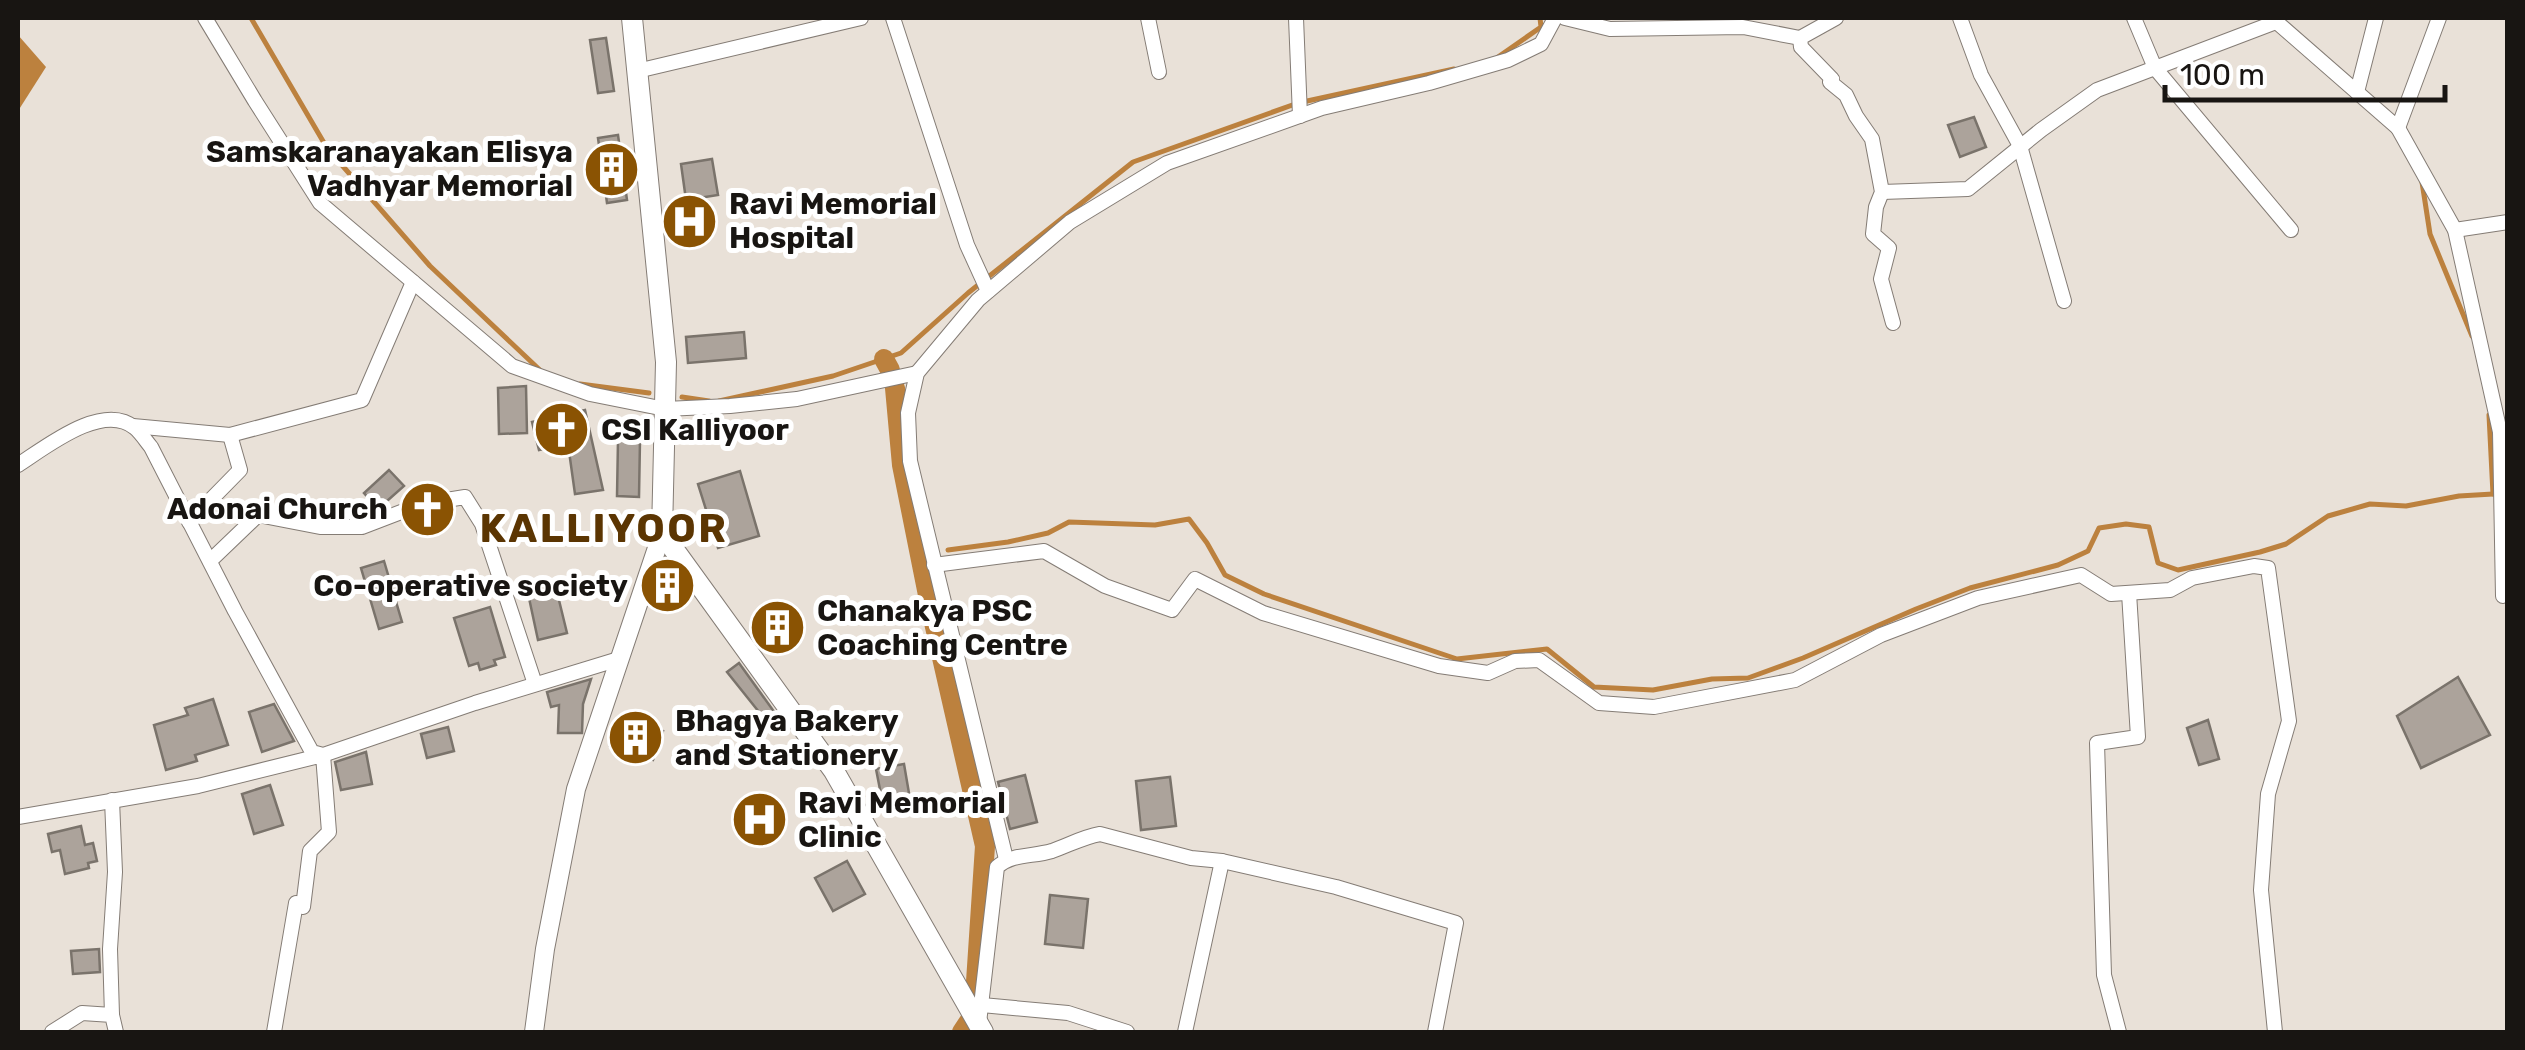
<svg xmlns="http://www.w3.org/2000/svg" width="2525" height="1050" viewBox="0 0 2525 1050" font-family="Rubik,sans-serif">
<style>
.water{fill:#bc813e}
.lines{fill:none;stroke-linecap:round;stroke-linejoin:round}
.stream{stroke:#bc813e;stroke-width:5}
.canal{stroke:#bc813e;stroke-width:20}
.building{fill:#aca39b;stroke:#7a736b;stroke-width:2.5}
.minor-casing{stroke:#847c75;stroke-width:16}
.tertiary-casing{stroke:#847c75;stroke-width:20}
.secondary-casing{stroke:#847c75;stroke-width:22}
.minor{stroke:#fff;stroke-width:14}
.tertiary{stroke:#fff;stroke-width:18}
.secondary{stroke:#fff;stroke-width:20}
.labels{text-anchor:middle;stroke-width:10;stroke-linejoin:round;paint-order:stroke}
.poi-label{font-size:30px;font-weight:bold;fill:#181512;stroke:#fff;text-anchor:start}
.district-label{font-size:40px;font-weight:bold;letter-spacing:2.5px;fill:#5b3502;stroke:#fff}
</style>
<rect width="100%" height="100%" fill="#e9e1d8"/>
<polygon class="water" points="18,35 46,67 18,111"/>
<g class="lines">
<g class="stream">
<polyline points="251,18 327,148 430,266 542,372"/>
<polyline points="1498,57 1541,27 1540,18"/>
<polyline points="2422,182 2430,234 2472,336"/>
<polyline points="580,384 649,393"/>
<polyline points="682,397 709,401"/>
<polyline points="719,401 833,376 901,353 968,293 1133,162 1298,103 1454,69"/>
<polyline points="2489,415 2493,494"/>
<polyline points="948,550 1008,542 1048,533 1069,522 1155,525 1189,519 1207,543 1225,575 1264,594 1457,659 1547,649 1594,687 1653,690 1712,679 1748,678 1803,658 1916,609 1970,588 2058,565 2088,551 2099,528 2126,524 2149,527 2158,563 2178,570 2260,552 2286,544 2328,516 2370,504 2406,506 2459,496 2493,494"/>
<polyline points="920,555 922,555"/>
</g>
<g class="canal">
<polyline points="884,359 890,370"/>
<polyline points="895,388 902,465 930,605 985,846 974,1012"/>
<polyline points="962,1032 970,1020"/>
</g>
</g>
<g class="building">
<polygon points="606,38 614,91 598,93 590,40"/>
<polygon points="1974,117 1986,147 1960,157 1948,125"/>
<polygon points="618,135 627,200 607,203 598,138"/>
<polygon points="712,159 718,195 686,200 681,164"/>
<polygon points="744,332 746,358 688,363 686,337"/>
<polygon points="526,386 527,433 499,434 498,388"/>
<polygon points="585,410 603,490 575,494 568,444 539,450 532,422"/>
<polygon points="618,440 640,440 639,497 617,496"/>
<polygon points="389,470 404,486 378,509 364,493"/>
<polygon points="740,471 759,536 718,548 698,484"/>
<polygon points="384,561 402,622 379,629 361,568"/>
<polygon points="665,564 681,583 677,600 655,594"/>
<polygon points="557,592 567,633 538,640 529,598"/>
<polygon points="776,606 797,640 779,651 759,616"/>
<polygon points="490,607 505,657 494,660 496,665 480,670 478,663 469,666 454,618"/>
<polygon points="739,663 780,720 771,727 727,672"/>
<polygon points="2458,677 2490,735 2421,768 2397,716"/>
<polygon points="591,679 583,704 582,733 558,733 559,705 551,707 547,692"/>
<polygon points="213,699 228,745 195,755 197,761 166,770 154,725 188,715 185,708"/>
<polygon points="274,704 294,741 262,752 249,712"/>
<polygon points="619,717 663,731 653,760 610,746"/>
<polygon points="2208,720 2219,759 2199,765 2187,728"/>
<polygon points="448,727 454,751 427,758 421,734"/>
<polygon points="366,752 372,784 341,790 335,762"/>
<polygon points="904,764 910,799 883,805 876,769"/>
<polygon points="1025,775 1037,822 1010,829 998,782"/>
<polygon points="1170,777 1176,826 1141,830 1136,781"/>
<polygon points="270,785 283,825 254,834 242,794"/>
<polygon points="81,826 85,845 93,843 97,861 88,863 89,868 65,874 60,850 52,852 48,834"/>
<polygon points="847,861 865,894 833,911 815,878"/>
<polygon points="1050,895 1088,899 1083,948 1045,944"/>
<polygon points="99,949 100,972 73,974 71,951"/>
</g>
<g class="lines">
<defs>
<g id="minor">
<polyline points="205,18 255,101 320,203 512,366 590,394 665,409 730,406 797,399 917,373"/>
<polyline points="893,18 967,245 988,291"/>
<polyline points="1148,18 1159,72"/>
<polyline points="1296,18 1300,116"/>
<polyline points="1565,18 1610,29 1743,27 1800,38"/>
<polyline points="1836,18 1800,38 1801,47 1832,79 1830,82 1846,95 1856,116 1872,139 1882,192 1876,207 1873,234 1889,248 1881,279 1893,323"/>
<polyline points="1960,18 1981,75 2020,146 2064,301"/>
<polyline points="2134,18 2155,68 2291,230"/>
<polyline points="2272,18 2398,128 2439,18"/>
<polyline points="637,71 861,18"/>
<polyline points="2357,92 2376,18"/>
<polyline points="2398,128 2455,230 2500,432 2503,596"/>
<polyline points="1882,192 1968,189 2041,130 2097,90 2276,22"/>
<polyline points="2455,230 2508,222"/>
<polyline points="133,426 230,435 362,400 413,282"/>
<path d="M18,465C46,447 103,401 135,428C141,433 146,441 151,447L235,611L312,752L323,755L475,703L619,659"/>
<polyline points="189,522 240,470 230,435"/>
<polyline points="210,561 258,515 320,527 362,527 422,504 465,497 482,524 535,684"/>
<polyline points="934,565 1044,551 1105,586 1172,610 1195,579 1263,613 1439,666 1488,673 1515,661 1539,660 1599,703 1654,707 1795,680 1881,635 1978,598 2081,575 2111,594 2170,590 2192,578 2254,566 2268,568 2289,721 2268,794 2261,890 2275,1032"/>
<polyline points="18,817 198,786 323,755 329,832 310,851 303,907 296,903 274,1032"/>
<polyline points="1006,859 910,461 908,413 917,373 978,300 1070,222 1167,163 1322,108 1429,83 1508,60 1541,44 1555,18"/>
<polyline points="982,1005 1068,1013 1127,1032"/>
<polyline points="112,1015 110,949 115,872 112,800"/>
<path d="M979,1023L997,867C1013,853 1032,857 1052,851C1069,845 1083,837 1100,834L1191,858L1222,861L1336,887L1456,923L1435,1032"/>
<polyline points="52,1032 82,1013 112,1015 116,1032"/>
<polyline points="1185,1032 1222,861"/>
<polyline points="2119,1032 2104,975 2097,743 2138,737 2129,593"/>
</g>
<polyline id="tertiary" points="534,1032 545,949 576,789 662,533"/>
<polyline id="secondary" points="632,18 666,362 662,533 834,771 983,1032"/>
</defs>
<use href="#minor" class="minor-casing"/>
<use href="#tertiary" class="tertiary-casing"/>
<use href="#secondary" class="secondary-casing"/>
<use href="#minor" class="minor"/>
<use href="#tertiary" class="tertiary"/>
<use href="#secondary" class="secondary"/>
</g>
<defs>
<symbol id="building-disc" viewBox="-11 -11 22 22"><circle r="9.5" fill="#8a5303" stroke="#fff"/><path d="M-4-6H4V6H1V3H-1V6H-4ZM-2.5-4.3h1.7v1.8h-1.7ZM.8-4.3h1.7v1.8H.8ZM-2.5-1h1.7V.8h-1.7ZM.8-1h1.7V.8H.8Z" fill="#fff"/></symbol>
<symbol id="hospital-disc" viewBox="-11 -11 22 22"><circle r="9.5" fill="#8a5303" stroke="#fff"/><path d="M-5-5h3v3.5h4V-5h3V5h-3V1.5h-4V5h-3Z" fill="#fff"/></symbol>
<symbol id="church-disc" viewBox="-11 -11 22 22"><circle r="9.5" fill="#8a5303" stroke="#fff"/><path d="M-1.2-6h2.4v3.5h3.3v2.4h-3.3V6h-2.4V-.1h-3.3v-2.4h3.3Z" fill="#fff"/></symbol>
</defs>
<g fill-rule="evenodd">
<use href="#building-disc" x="580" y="138" width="63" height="63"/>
<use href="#hospital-disc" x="658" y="190" width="63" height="63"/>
<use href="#church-disc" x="530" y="398" width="63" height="63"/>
<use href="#church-disc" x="396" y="478" width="63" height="63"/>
<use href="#building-disc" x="636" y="554" width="63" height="63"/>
<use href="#building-disc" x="746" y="596" width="63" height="63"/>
<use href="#building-disc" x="604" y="706" width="63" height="63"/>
<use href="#hospital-disc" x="728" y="788" width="63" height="63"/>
</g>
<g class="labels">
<g class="poi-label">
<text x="573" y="162" text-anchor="end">Samskaranayakan Elisya<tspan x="573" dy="34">Vadhyar Memorial</tspan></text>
<text x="729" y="214">Ravi Memorial<tspan x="729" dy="34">Hospital</tspan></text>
<text x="601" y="440">CSI Kalliyoor</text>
<text x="388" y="519" text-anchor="end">Adonai Church</text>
<text x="628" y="596" text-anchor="end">Co-operative society</text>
<text x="817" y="621">Chanakya PSC<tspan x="817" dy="34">Coaching Centre</tspan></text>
<text x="675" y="731">Bhagya Bakery<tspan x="675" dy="34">and Stationery</tspan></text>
<text x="798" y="813">Ravi Memorial<tspan x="798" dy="34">Clinic</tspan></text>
</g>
<g class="district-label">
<text x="604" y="542">KALLIYOOR</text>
</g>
</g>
<rect width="2525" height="1050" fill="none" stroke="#181512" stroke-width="40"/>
<path d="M2165 85v15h280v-15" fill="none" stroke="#181512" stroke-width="5"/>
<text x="2180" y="85" font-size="30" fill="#181512" stroke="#ffffff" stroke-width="8" paint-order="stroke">100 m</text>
</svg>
